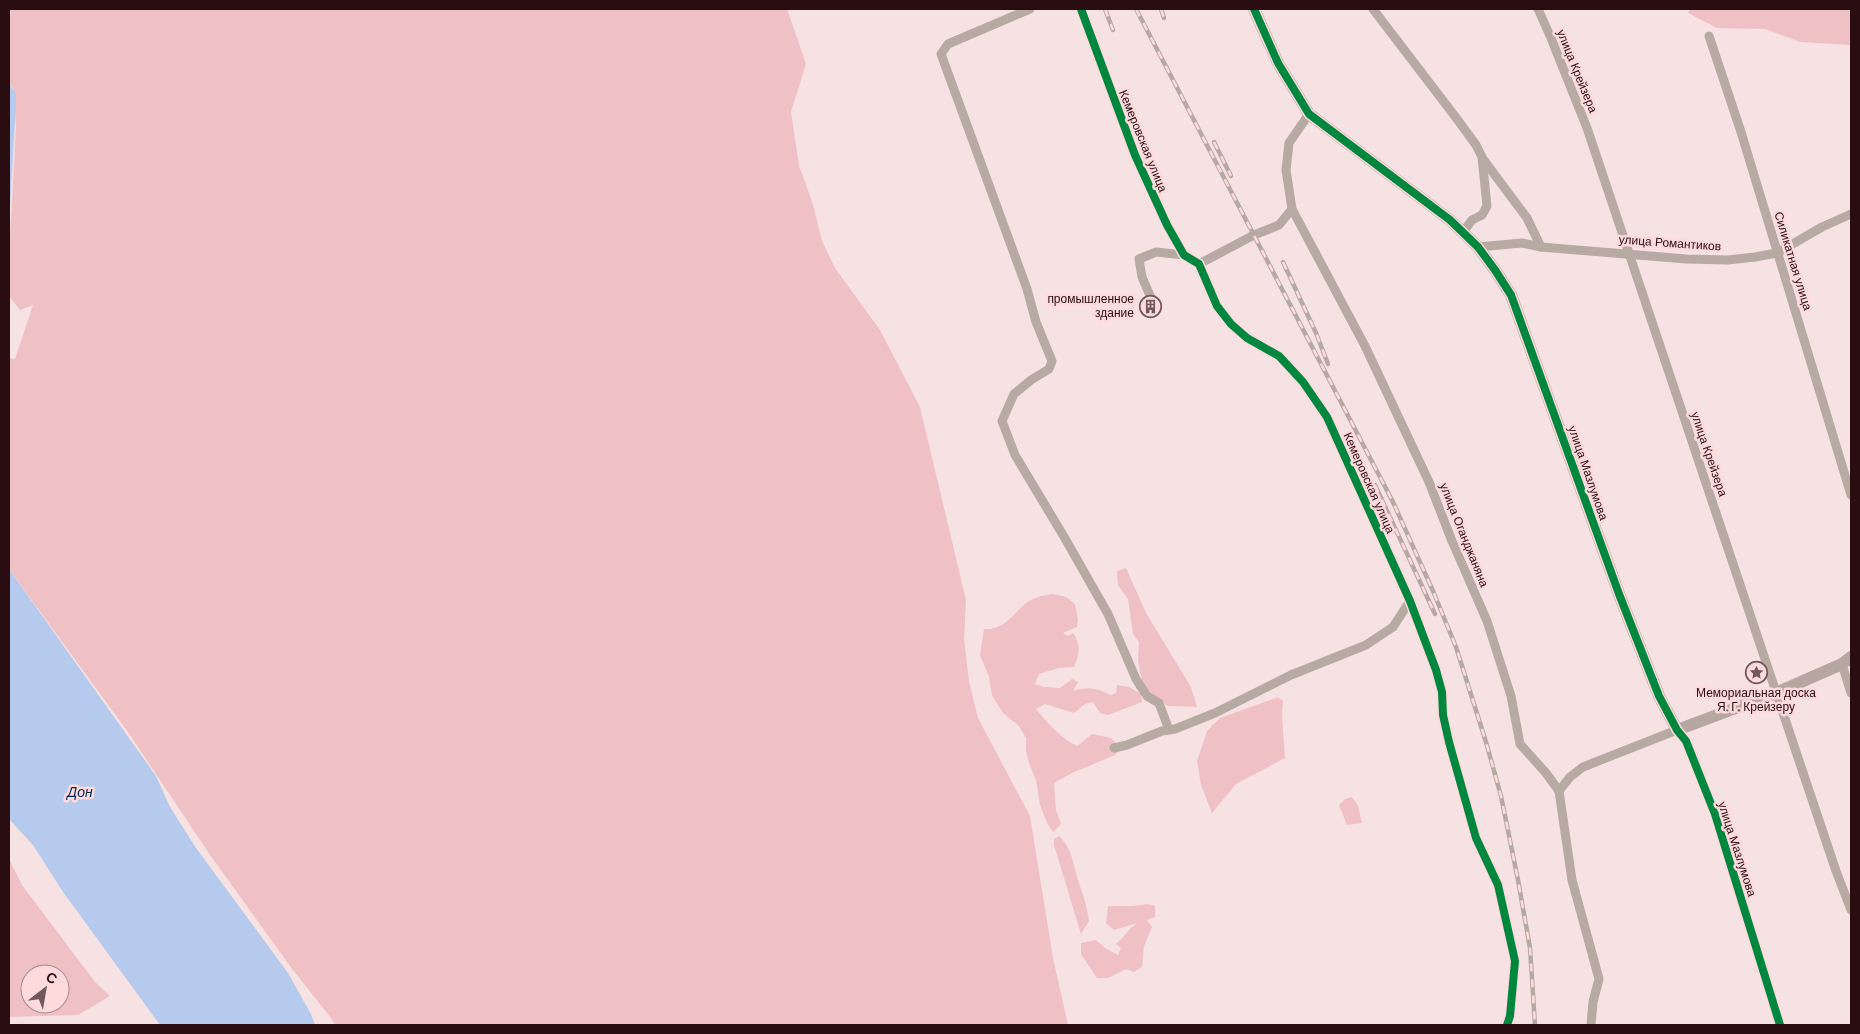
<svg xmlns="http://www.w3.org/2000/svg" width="1860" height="1034" viewBox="0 0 1860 1034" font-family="'DM Sans',sans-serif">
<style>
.green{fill:#f0c1c4;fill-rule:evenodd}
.water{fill:#b5caec}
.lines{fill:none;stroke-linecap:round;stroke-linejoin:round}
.street{stroke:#b6aaa2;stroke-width:9}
.secondary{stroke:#b6a7a0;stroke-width:12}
.rail-casing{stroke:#b6a8a3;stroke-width:4.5}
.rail{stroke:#fedadc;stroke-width:2.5;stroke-dasharray:8;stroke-linecap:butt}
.cycleway-casing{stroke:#fedadc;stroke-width:11}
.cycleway{stroke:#00873e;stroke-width:8}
.labels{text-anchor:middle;stroke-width:5;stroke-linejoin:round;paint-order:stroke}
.street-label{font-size:12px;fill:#2a0d10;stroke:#fedadc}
.poi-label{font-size:12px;fill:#2a0d10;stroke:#fedadc;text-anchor:end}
.water-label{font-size:14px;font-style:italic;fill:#002a5a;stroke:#fedadc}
</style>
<rect width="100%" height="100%" fill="#f6e2e3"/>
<g class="green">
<polygon points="9,9 787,9 806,64 791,112 799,166 812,201 822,241 835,268 880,330 920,407 966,600 964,639 969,681 978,718 1030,816 1053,958 1068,1025 335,1025 331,1018 293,970 210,855 130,735 9,569 9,358 15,359 33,305 20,310 9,296 9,254 16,127 13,88 9,83"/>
<polygon points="1690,9 1851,9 1851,45 1800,42 1765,29 1717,28 1688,13"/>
<polygon points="1126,568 1146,613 1191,687 1197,707 1168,706 1159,701 1143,685 1138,661 1139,642 1133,634 1128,599 1118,585 1117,571"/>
<path d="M1053,594L1066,597L1075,604L1078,619L1077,627L1063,633L1068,636L1073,633C1081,645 1080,653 1074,667L1059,668L1039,674L1035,684L1044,687L1060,688L1072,679L1078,682L1073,691C1087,686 1098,688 1111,695L1116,693L1117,685L1129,687L1141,694L1142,702L1108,715L1100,713L1093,702L1085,704L1074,713L1045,704L1036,709C1047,723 1061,738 1077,746L1092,734L1111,738L1120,747L1115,755L1072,773L1054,783L1056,810L1061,824L1053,832L1047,823L1040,805L1036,780L1029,763L1026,751V738L1018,725L1003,713L992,696L989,677L980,655L984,629C1009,630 1014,608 1033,599C1039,596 1047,595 1053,594Z"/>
<polygon points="1278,697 1283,701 1282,715 1285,758 1236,784 1212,813 1201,785 1197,761 1207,731 1220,718"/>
<polygon points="1352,797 1358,806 1362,823 1347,825 1339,805 1345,799"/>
<path d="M1059,836C1073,848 1074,870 1080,886C1084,898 1087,908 1089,921L1081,934L1054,845V839Z"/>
<path d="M9,859L22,885L95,982L110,996L78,1015L9,1017ZM30,974H60V1004H30Z"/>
<path d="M1148,904L1155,906V917L1147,920L1152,927L1144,946L1142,967L1134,972L1126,969L1108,978H1097L1081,954V943L1096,940L1105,948L1118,955L1121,948L1116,944C1124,938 1128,929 1137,923L1114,930L1106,923L1108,906H1132Z"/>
</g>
<g class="water">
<polygon points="9,83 16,94 16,102 9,226"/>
<polygon points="9,569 156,776 170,807 196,848 288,973 311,1014 315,1025 160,1025 63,892 33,845 9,819"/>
</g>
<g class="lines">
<g class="street">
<polyline points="1030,9 948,44 941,54 1027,289 1036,322 1052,361 1049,369 1031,380 1014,394 1002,421 1015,455 1063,535 1108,614 1136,679 1147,696 1159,703 1169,730"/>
<polyline points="1081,9 1135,155 1167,225 1184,255 1199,264 1217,306 1231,324 1247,338 1279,356 1303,382 1327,417 1410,601 1436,670 1442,692 1443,715 1449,742 1476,838 1498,885 1515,961 1510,1016 1507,1025"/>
<polyline points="1373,9 1457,119 1476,145 1482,157 1487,206 1482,215 1472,220 1463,232"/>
<polyline points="1538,9 1551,38 1587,128 1836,871 1851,910"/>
<polyline points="1709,36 1741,132 1851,495"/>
<polyline points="1309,114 1289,143 1286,170 1292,209 1365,346 1429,482 1452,541 1487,621 1511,696 1520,744 1546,773 1559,791 1572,880 1599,979 1593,1002 1591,1025"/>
<polyline points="1483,159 1527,218 1541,247"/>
<polyline points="1478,247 1522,243 1541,247 1686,259 1728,260 1755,257 1777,253 1822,227 1851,214"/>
<polyline points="1199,264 1254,235 1279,225 1292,209"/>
<polyline points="1151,298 1142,277 1139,259 1156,252 1184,255"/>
<polyline points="1842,664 1851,693"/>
<polyline points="1114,748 1127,745 1162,731 1175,729 1215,713 1291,675 1366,645 1393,627 1410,601"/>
<polyline points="1559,791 1570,777 1583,767 1677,730 1686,741 1692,754 1715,814 1780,1025"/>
</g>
<polyline class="secondary" points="1254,9 1278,63 1309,114 1450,220 1478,247 1495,270 1511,295 1619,594 1659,696 1677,730 1776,693 1842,664 1851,657"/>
<defs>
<g id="rail">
<polyline points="1105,9 1113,30"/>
<polyline points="1136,9 1393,502 1433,591 1456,647 1486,742 1501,796 1518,880 1530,948 1535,1025"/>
<polyline points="1161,9 1164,18"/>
<polyline points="1214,142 1231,176"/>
<polyline points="1283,262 1316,333 1328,364"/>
<polyline points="1375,485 1435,614"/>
</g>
</defs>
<use href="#rail" class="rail-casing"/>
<use href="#rail" class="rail"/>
<defs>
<g id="cycleway">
<polyline points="1081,9 1135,155 1167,225 1184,255 1199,264 1217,306 1231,324 1247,338 1279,356 1303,382 1327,417 1410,601 1436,670 1442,692 1443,715 1449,742 1476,838 1498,885 1515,961 1510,1016 1507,1025"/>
<polyline points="1254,9 1278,63 1309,114 1450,220 1478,247 1495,270 1511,295 1619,594 1659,696 1677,730 1686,741 1715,814 1780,1025"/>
</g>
</defs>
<use href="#cycleway" class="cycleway-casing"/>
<use href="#cycleway" class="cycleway"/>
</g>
<defs>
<symbol id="building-ring" viewBox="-11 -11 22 22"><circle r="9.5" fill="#fedadc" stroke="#71585a" stroke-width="1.5"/><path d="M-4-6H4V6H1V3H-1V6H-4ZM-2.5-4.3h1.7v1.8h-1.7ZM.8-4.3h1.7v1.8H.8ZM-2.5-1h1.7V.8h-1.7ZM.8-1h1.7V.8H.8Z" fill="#71585a"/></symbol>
<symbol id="sight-ring" viewBox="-11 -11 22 22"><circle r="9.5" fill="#fedadc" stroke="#71585a" stroke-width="1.5"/><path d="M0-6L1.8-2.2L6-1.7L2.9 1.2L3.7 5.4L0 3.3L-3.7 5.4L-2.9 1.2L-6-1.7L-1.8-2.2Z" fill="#71585a"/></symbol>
</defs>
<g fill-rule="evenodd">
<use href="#building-ring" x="1138" y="294" width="25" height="25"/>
<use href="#sight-ring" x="1744" y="660" width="25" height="25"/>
</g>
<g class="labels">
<g class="street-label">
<text transform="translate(1577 71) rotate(68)" y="4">улица Крейзера</text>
<text transform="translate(1143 141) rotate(68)" y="4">Кемеровская улица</text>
<text transform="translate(1670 243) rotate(4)" y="4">улица Романтиков</text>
<text transform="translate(1793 261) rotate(73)" y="4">Силикатная улица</text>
<text transform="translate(1709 454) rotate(71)" y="4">улица Крейзера</text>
<text transform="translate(1588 473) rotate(71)" y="4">улица Мазлумова</text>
<text transform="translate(1369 483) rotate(66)" y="4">Кемеровская улица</text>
<text transform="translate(1464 535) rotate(68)" y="4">улица Оганджаняна</text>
<text transform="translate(1737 849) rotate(72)" y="4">улица Мазлумова</text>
</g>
<g class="poi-label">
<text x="1134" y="303">промышленное<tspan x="1134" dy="14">здание</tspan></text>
<text x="1756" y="697" text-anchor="middle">Мемориальная доска<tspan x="1756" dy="14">Я. Г. Крейзеру</tspan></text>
</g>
<g class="water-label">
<text x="80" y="797">Дон</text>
</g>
</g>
<rect width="1860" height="1034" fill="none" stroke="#2a0d10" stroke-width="20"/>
<g transform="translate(45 989) rotate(31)"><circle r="24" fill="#fedadc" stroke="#a9888a"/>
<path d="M0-4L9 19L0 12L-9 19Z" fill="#71585a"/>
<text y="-8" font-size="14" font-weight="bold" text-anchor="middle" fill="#2a0d10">С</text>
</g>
</svg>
